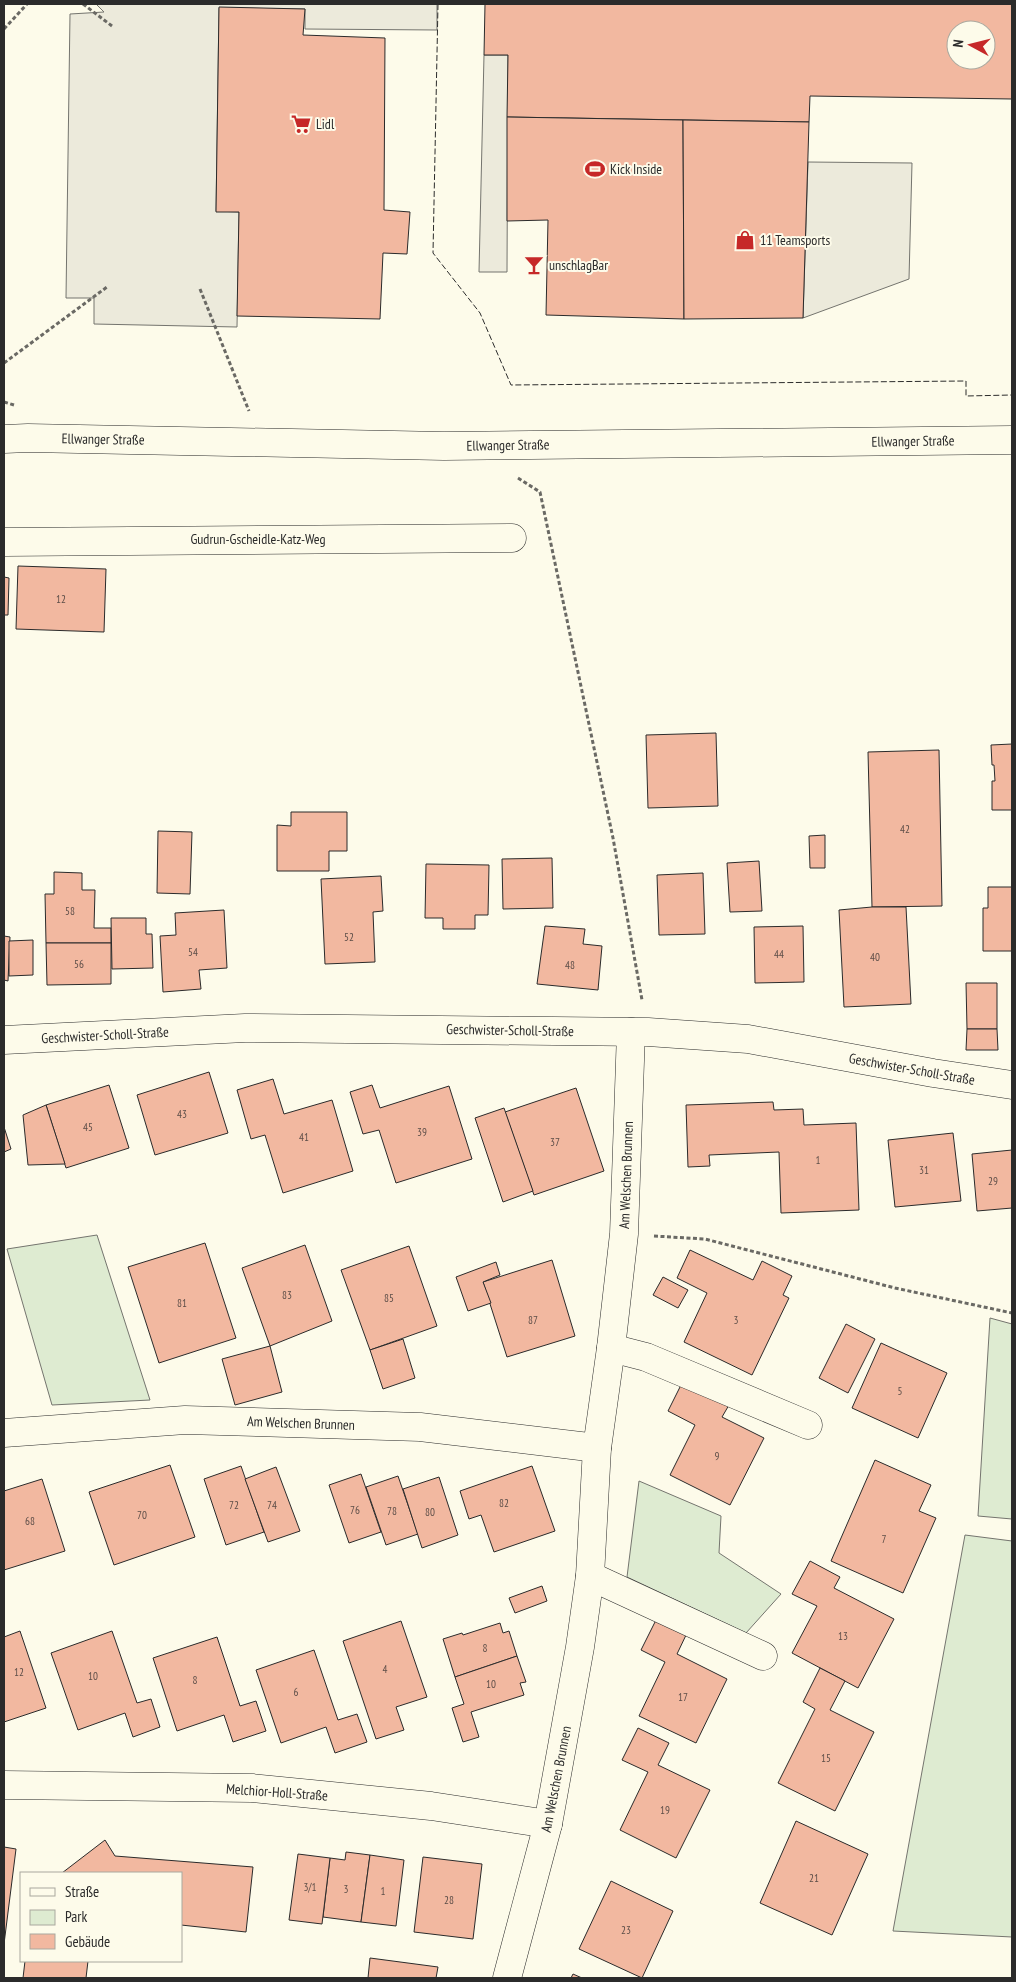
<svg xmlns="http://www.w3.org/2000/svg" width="1016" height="1982" viewBox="0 0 1016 1982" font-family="'PT Sans Narrow',sans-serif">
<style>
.green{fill:#deebd1;stroke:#74746e}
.parking{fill:#eceadb;stroke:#74746e}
.building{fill:#f2b8a0;stroke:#2b2b2b;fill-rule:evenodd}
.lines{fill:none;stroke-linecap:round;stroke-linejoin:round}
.minor-casing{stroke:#2b2b2b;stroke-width:29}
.major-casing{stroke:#2b2b2b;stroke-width:29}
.path{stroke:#6a6964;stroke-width:3;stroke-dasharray:4 2.5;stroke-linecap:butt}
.minor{stroke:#fdfbea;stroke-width:28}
.major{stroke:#fdfbea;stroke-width:28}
.fence{stroke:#2b2b2b;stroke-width:1;stroke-dasharray:6 2.5;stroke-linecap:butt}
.labels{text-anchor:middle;stroke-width:4;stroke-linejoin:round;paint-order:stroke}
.number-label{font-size:11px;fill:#5d4e48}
.poi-label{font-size:14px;fill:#2b2b2b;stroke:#fdfbea;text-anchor:start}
.street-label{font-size:14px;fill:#2b2b2b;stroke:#fdfbea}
</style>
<rect width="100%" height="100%" fill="#fdfbea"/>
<g class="green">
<polygon points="97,1235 150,1400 52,1405 7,1249"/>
<polygon points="990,1318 1012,1324 1012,1519 978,1516"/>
<polygon points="639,1481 721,1516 719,1553 781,1594 746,1633 627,1577"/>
<polygon points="965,1535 1012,1541 1012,1937 893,1931"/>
</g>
<g class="parking">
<polygon points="96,4 437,4 437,30 305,29 305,9 219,8 216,211 239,212 237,327 94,324 94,298 66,298 70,14 104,12"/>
<polygon points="484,55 508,55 507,272 479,272"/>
<polygon points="808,162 912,163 909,279 803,318"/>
</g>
<g class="building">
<path d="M485,4H1012V99L810,96L809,122L507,117L508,55H484ZM956,30H986V60H956Z"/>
<polygon points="219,7 305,9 303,35 385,38 384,210 410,212 407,254 383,253 380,319 237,316 239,212 216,212"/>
<polygon points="507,117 683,120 684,319 546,315 548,220 507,221"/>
<polygon points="683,120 809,122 803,318 684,319"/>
<polygon points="18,566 106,569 104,632 16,629"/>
<polygon points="4,577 9,578 8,615 4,615"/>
<polygon points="716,733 718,806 648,808 646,735"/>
<polygon points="1012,744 1012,810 992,810 992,781 995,781 994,765 992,765 991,745"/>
<polygon points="939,750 942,906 872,907 868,752"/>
<polygon points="291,812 347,812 347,851 329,851 329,871 277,871 277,825 291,826"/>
<polygon points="158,831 192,832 190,894 157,893"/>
<polygon points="825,835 825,868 810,868 809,836"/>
<polygon points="552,858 553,908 503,909 502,859"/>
<polygon points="759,861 762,911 730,912 727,863"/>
<polygon points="426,864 489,865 488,915 475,915 475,929 443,929 443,918 425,918"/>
<polygon points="54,872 82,873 82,890 95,890 94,928 111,928 111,943 46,943 45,894 54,894"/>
<polygon points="703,873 705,934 659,935 657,875"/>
<polygon points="381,876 383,911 373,912 375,962 325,964 321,879"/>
<polygon points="988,887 1012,887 1012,951 983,951 983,908 988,908"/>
<polygon points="872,907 906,907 911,1004 844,1007 839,910"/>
<polygon points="224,910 227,968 199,970 201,989 163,992 160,936 176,935 175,913"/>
<polygon points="111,918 146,918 146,934 152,934 153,968 112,969"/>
<polygon points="545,926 585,929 583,944 602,946 598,990 537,984"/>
<polygon points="803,926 804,982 755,983 754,927"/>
<polygon points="4,936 10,937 8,981 4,980"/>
<polygon points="33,940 33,975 9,976 9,941"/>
<polygon points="46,943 111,943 111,984 47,985"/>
<polygon points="966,983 997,983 997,1029 967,1029"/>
<polygon points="967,1029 997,1029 998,1050 966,1050"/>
<polygon points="209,1072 228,1133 155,1155 137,1095"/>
<polygon points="273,1079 284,1114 332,1100 353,1171 283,1193 265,1135 251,1139 237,1090"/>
<polygon points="109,1085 129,1148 66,1168 46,1105"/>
<polygon points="372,1085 380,1108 449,1086 472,1159 396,1183 379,1130 363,1134 350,1092"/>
<polygon points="576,1088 604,1171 534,1195 505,1112"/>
<polygon points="773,1102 774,1110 803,1109 804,1125 856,1123 859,1210 781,1213 779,1152 709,1155 710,1166 688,1167 686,1105"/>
<polygon points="46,1105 65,1164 28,1165 23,1115"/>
<polygon points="504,1108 533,1191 503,1202 475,1118"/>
<polygon points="4,1127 11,1149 4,1152"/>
<polygon points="953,1133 961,1201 895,1207 888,1140"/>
<polygon points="1012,1150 1012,1208 977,1211 972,1154"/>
<polygon points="205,1243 236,1338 159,1363 128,1267"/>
<polygon points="305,1245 332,1321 270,1346 242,1268"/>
<polygon points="409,1246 437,1326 370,1350 341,1270"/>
<polygon points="690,1250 753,1280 762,1261 792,1276 783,1295 789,1298 752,1375 684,1342 707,1293 677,1278"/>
<polygon points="552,1260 575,1336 507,1357 483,1282"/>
<polygon points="496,1262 500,1275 483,1282 491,1303 468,1311 456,1277"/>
<polygon points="663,1277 688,1290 678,1308 653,1295"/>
<polygon points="846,1324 875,1339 848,1393 819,1378"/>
<polygon points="403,1339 415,1378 383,1389 370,1350"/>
<polygon points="881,1343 947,1373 918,1438 852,1408"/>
<polygon points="270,1346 282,1392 235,1405 222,1359"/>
<polygon points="683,1381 729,1405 722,1417 764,1438 730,1505 670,1475 695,1425 668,1411"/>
<polygon points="875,1460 931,1485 919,1511 936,1518 903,1593 831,1561"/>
<polygon points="170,1465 195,1537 114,1565 89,1492"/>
<polygon points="241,1466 264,1532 226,1545 204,1479"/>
<polygon points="532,1466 555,1531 494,1552 481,1515 469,1519 460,1491"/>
<polygon points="276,1467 300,1531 268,1542 245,1479"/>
<polygon points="361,1474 381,1532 349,1543 329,1485"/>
<polygon points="398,1476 418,1534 386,1545 366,1487"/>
<polygon points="439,1477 458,1535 422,1548 403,1489"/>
<polygon points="42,1479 65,1551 4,1570 4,1491"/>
<polygon points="810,1561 840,1577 834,1588 894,1619 858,1688 792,1653 817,1606 792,1594"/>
<polygon points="542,1586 547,1601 515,1613 509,1598"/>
<polygon points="657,1618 687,1633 677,1654 727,1679 696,1743 639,1716 665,1662 641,1650"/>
<polygon points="401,1621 427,1697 396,1707 404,1730 376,1739 343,1641"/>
<polygon points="500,1623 503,1633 509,1631 517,1656 455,1677 443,1639 462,1633 463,1635"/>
<polygon points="20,1631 46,1708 4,1722 4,1637"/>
<polygon points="112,1631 137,1703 151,1699 160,1727 133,1737 125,1713 78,1730 51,1653"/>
<polygon points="217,1637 240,1706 256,1701 266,1731 233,1742 224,1715 177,1731 153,1658"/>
<polygon points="314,1650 338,1720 357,1714 367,1742 335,1753 326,1727 281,1743 256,1670"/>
<polygon points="517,1656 526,1682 520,1683 524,1695 471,1712 479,1737 463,1742 452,1708 464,1704 455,1677"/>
<polygon points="820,1668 845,1681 830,1710 874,1732 835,1811 778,1783 815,1709 803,1702"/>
<polygon points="638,1728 669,1743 658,1765 710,1790 676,1858 620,1830 648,1772 622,1760"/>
<polygon points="796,1821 868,1854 832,1935 760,1903"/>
<polygon points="105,1840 115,1856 253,1867 246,1932 181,1925 181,1873 62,1873"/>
<polygon points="4,1847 16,1849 4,1944"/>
<polygon points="346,1852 370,1855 361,1922 323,1917 330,1858 345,1860"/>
<polygon points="298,1854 330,1858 322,1924 289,1920"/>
<polygon points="370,1855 404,1860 396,1926 361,1922"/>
<polygon points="423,1857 482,1864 473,1939 414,1932"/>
<polygon points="611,1881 673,1911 642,1978 579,1949"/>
<polygon points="370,1958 438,1967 436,1978 368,1978"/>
<polygon points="25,1961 88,1961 86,1978 23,1978"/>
<polygon points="573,1974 582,1978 571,1978"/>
</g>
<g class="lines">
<defs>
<g id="minor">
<polyline points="4,542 512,538"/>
<polyline points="4,1040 245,1028 648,1032 748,1039 933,1073 1012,1085"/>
<polyline points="611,1348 646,1357 808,1425"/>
<polyline points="4,1433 185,1420 420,1427 597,1448"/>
<polyline points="590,1576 763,1656"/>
<polyline points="4,1785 252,1788 431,1806 548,1824"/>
<polyline points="507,1978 548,1824 580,1647 590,1576 597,1448 611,1348 624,1234 631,1032"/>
</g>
<polyline id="major" points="4,439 28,438 444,446 1012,440"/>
</defs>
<use href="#minor" class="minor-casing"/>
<use href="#major" class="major-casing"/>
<g class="path">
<polyline points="83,4 112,26"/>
<polyline points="4,29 27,4"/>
<polyline points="200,289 249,411"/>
<polyline points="4,363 107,287"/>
<polyline points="4,402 14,405"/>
<polyline points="518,478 540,492 613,838 642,1000"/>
<polyline points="654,1236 705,1239 895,1288 1012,1313"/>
</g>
<use href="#minor" class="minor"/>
<use href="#major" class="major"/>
<polyline class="fence" points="438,4 433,253 480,313 511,385 966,381 966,396 1012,395"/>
</g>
<defs>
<symbol id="supermarket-bare" viewBox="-9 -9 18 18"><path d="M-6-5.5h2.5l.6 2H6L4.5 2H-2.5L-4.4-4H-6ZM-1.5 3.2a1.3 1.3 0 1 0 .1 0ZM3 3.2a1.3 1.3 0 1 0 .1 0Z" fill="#c62828" stroke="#fdfbea" stroke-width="2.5" paint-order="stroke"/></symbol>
<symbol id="stadium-bare" viewBox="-9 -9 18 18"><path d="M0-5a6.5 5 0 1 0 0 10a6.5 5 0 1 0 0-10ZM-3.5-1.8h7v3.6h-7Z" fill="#c62828" stroke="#fdfbea" stroke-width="2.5" paint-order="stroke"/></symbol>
<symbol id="shop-bare" viewBox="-9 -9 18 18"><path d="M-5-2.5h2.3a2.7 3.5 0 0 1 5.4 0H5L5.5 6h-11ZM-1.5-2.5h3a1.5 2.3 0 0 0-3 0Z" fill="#c62828" stroke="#fdfbea" stroke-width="2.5" paint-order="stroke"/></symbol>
<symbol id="bar-bare" viewBox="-9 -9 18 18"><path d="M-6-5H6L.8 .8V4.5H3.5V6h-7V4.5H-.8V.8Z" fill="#c62828" stroke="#fdfbea" stroke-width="2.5" paint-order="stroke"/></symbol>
</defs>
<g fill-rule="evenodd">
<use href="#supermarket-bare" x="287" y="110" width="28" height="28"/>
<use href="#stadium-bare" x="581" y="155" width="28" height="28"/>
<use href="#shop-bare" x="731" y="226" width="28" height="28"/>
<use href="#bar-bare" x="520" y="251" width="28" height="28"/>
</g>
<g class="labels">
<g class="number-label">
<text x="61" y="603">12</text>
<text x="905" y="833">42</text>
<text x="70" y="915">58</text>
<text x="349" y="941">52</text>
<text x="193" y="956">54</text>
<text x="779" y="958">44</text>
<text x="875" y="961">40</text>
<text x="79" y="968">56</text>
<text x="570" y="969">48</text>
<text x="182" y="1118">43</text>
<text x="88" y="1131">45</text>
<text x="422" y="1136">39</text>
<text x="304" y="1141">41</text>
<text x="555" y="1146">37</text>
<text x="818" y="1164">1</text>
<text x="924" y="1174">31</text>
<text x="993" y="1185">29</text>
<text x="287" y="1299">83</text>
<text x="389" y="1302">85</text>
<text x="182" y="1307">81</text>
<text x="533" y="1324">87</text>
<text x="736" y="1324">3</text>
<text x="900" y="1395">5</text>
<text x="717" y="1460">9</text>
<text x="504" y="1507">82</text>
<text x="234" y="1509">72</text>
<text x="272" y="1509">74</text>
<text x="355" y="1514">76</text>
<text x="392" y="1515">78</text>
<text x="430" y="1516">80</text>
<text x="142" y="1519">70</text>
<text x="30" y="1525">68</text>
<text x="884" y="1543">7</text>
<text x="843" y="1640">13</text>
<text x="485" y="1652">8</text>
<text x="385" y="1673">4</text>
<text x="19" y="1676">12</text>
<text x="93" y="1680">10</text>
<text x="195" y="1684">8</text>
<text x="491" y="1688">10</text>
<text x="296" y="1696">6</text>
<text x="683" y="1701">17</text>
<text x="826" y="1762">15</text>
<text x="665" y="1814">19</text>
<text x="814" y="1882">21</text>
<text x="310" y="1891">3/1</text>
<text x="346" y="1893">3</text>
<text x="383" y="1895">1</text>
<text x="449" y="1904">28</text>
<text x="626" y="1934">23</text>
</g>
<g class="poi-label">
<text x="316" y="129">Lidl</text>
<text x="610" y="174">Kick Inside</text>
<text x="760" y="245">11 Teamsports</text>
<text x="549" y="270">unschlagBar</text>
</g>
<g class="street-label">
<text transform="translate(103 439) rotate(1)" y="5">Ellwanger Straße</text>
<text transform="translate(913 441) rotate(-1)" y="5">Ellwanger Straße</text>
<text transform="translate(508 445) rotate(-1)" y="5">Ellwanger Straße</text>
<text x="258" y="544">Gudrun-Gscheidle-Katz-Weg</text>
<text transform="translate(510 1030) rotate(1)" y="5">Geschwister-Scholl-Straße</text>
<text transform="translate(105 1035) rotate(-3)" y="5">Geschwister-Scholl-Straße</text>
<text transform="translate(912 1069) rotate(10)" y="5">Geschwister-Scholl-Straße</text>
<text transform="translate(626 1175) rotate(-88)" y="5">Am Welschen Brunnen</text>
<text transform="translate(301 1423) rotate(2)" y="5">Am Welschen Brunnen</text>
<text transform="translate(556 1779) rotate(-79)" y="5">Am Welschen Brunnen</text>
<text transform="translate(277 1792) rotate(4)" y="5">Melchior-Holl-Straße</text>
</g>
</g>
<rect width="1016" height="1982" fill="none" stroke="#2b2b2b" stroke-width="10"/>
<rect x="20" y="1872" width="162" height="90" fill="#fdfbea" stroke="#a9a89e"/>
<rect x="30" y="1888" width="25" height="8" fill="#fdfbea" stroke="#a9a89e"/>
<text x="65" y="1897" font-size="15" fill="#2b2b2b">Straße</text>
<rect x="30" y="1910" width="25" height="15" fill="#deebd1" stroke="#a9a89e"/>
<text x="65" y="1922" font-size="15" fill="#2b2b2b">Park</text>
<rect x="30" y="1934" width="25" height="15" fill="#f2b8a0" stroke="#a9a89e"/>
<text x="65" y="1947" font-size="15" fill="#2b2b2b">Gebäude</text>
<g transform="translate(971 45) rotate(277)"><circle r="24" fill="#fdfbea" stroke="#a9a89e"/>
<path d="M0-4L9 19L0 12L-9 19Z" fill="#c62828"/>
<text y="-8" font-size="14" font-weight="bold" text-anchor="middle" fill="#2b2b2b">N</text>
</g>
</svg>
